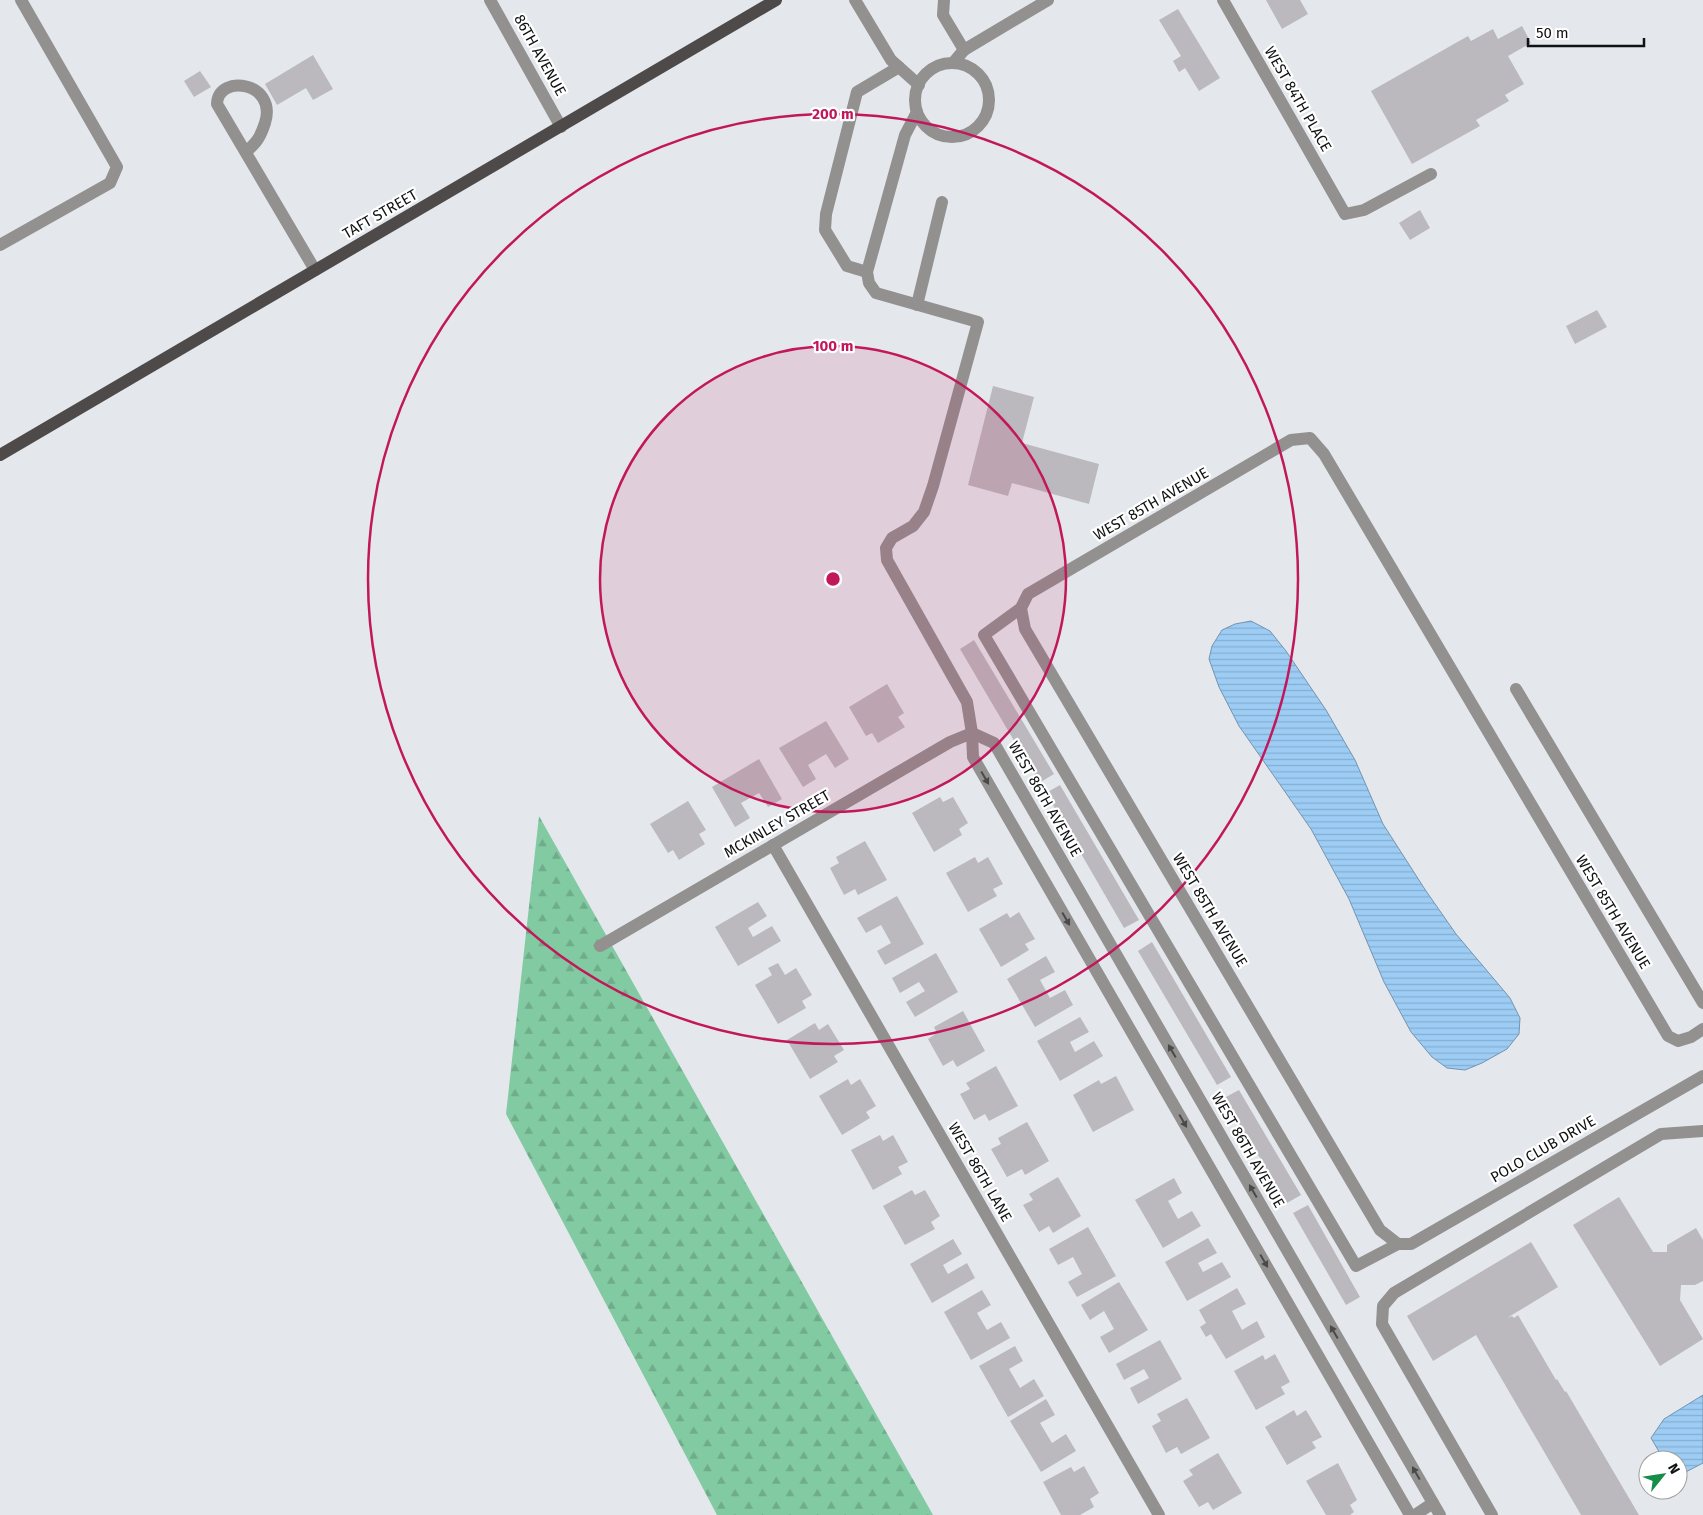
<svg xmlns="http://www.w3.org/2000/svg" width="1703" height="1515" viewBox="0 0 1703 1515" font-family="'Fira Sans',sans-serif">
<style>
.forest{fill:url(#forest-firs)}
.water{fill:url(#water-rules);stroke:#7394b0}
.building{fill:#bbb9be}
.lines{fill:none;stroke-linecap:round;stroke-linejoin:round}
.minor{stroke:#939090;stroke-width:12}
.major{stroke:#4e4a49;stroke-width:12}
.oneway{fill:#4b4a4b}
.ring{fill:none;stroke:#c2185b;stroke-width:2.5}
.labels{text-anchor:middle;stroke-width:4.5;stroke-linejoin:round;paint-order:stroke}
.street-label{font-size:15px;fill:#101112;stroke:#fff}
.centre{fill:#c2185b;stroke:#fff;stroke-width:2.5}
.ring-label{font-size:15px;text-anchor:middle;font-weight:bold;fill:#c2185b;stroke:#fff;stroke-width:4.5;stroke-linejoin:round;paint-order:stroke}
</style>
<defs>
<pattern id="forest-firs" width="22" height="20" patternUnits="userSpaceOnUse" patternTransform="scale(1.25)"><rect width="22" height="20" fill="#82caa1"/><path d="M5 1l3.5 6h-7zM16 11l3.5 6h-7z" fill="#6fac8a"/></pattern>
<pattern id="water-rules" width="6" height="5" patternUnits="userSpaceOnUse" patternTransform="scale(1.25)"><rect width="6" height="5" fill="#9dccf4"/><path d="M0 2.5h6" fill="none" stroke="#86aed0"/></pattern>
</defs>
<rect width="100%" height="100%" fill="#e4e8ec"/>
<polygon class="forest" points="539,816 933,1515 717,1515 506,1114"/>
<g class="water">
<polygon points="1251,621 1270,631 1286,651 1326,710 1355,760 1383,824 1426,891 1456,934 1510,998 1520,1018 1519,1034 1507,1049 1482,1063 1465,1070 1447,1068 1432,1057 1411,1032 1384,982 1349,899 1311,829 1239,726 1219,687 1209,659 1212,646 1222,630 1235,624"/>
<polygon points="1703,1395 1703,1463 1678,1476 1678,1460 1664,1460 1651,1438 1664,1419"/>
</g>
<g class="building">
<polygon points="1266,0 1300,0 1308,14 1282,29"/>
<polygon points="1178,9 1220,78 1199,91 1185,68 1179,72 1173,61 1181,56 1159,20"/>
<polygon points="1522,26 1531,43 1508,56 1524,84 1505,95 1509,101 1476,120 1480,126 1412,164 1371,91 1468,36 1471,41 1493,29 1498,39"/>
<polygon points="313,55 333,89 313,100 306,88 277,105 265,84"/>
<polygon points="200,71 211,87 194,97 184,81"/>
<polygon points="1420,210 1430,228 1410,240 1399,223"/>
<polygon points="1597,310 1607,327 1575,344 1566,326"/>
<polygon points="993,386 1034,397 1022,443 1099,464 1089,504 1012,483 1008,496 968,485"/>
<polygon points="974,640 1054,774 1039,783 960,649"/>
<polygon points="887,684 904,713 898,717 905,727 878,743 872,733 866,736 849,707"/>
<polygon points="826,721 849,759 835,768 826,754 808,765 816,779 803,787 779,748"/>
<polygon points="759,759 782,799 768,807 759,793 741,803 750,818 735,827 712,787"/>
<polygon points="1060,785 1139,920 1124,928 1046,793"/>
<polygon points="940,797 943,802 953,797 968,823 959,829 962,835 934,852 912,813"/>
<polygon points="688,801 706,830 699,834 705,844 679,860 673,850 668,853 650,824"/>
<polygon points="865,841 887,880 858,895 855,889 844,895 830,868 839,863 836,857"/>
<polygon points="975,857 978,863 988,857 1003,884 993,889 997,896 968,912 946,873"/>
<polygon points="897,896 924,944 885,965 877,951 891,943 881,925 866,933 857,918"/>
<polygon points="758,902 767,916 748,928 753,937 772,926 781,941 738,966 715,927"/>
<polygon points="1019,912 1035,939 1025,944 1029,950 1001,967 979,929 1007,913 1010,918"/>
<polygon points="1152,942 1231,1077 1217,1085 1138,951"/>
<polygon points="936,953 958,992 915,1017 906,1002 925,991 919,982 900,993 892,978"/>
<polygon points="1046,956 1055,972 1040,980 1050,998 1065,990 1073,1005 1035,1027 1007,979"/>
<polygon points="778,963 785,975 796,968 812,995 802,1001 806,1008 778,1024 755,985 772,975 768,968"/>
<polygon points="963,1011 985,1051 957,1067 953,1060 943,1066 928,1039 937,1033 934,1027"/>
<polygon points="1080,1017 1089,1032 1070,1042 1075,1052 1094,1041 1103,1056 1060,1081 1037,1041"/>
<polygon points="815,1023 819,1030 828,1024 844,1050 834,1056 838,1062 810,1079 787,1040"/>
<polygon points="996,1066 1018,1106 989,1121 985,1114 974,1120 960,1094 970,1089 966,1083"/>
<polygon points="1116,1076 1134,1110 1093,1132 1073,1095 1099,1080 1101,1084"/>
<polygon points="848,1079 851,1085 860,1079 876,1106 866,1112 870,1118 842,1135 819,1096"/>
<polygon points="1239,1090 1301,1195 1287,1203 1224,1098"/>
<polygon points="1027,1122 1049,1161 1025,1175 1022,1169 1007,1177 991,1149 1001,1144 998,1138"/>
<polygon points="880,1135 883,1141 893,1135 908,1162 898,1167 902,1174 873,1190 851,1150"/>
<polygon points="1058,1177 1081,1216 1053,1233 1049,1226 1039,1232 1023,1205 1033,1200 1029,1194"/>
<polygon points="1174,1178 1182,1193 1168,1201 1178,1219 1192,1211 1201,1226 1163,1248 1135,1200"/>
<polygon points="912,1190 915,1195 925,1190 940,1216 931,1222 935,1229 905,1245 883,1206"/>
<polygon points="1619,1197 1653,1252 1667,1252 1667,1245 1696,1228 1703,1240 1703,1281 1695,1285 1681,1285 1680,1300 1703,1339 1660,1366 1573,1225"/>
<polygon points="1308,1205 1360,1297 1346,1305 1293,1213"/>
<polygon points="1088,1227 1116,1276 1077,1297 1068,1282 1082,1274 1073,1257 1058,1265 1049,1249"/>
<polygon points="1208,1238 1217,1253 1198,1263 1203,1272 1222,1262 1231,1277 1187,1301 1165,1262"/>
<polygon points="953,1239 962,1254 943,1265 948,1274 967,1263 975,1278 932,1303 910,1264"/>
<polygon points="1531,1242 1558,1287 1507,1318 1512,1316 1514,1318 1518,1315 1556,1380 1557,1379 1565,1392 1566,1391 1639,1515 1581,1515 1476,1335 1433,1361 1407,1316"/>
<polygon points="1119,1282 1148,1330 1109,1353 1100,1337 1114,1329 1104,1311 1090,1320 1081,1305"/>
<polygon points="1237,1288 1246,1304 1232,1311 1242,1330 1257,1321 1265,1337 1226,1359 1211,1334 1206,1337 1200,1327 1206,1323 1199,1310"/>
<polygon points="982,1290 991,1305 977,1313 987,1330 1001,1322 1010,1338 971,1360 944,1312"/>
<polygon points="1160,1340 1182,1379 1138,1404 1130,1388 1149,1378 1144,1369 1124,1380 1116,1364"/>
<polygon points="1015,1346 1023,1361 1009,1369 1020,1388 1034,1379 1044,1396 1008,1417 979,1366"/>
<polygon points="1275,1354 1290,1382 1281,1387 1285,1394 1256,1410 1234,1371 1263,1355 1265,1360"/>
<polygon points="1187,1398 1210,1438 1181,1454 1177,1447 1166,1453 1152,1426 1161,1421 1157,1414"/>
<polygon points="1046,1399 1055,1415 1040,1423 1052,1443 1066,1434 1076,1451 1041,1472 1010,1421"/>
<polygon points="1294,1410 1297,1416 1306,1410 1322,1437 1312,1442 1316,1448 1287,1465 1265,1427"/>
<polygon points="1218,1453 1242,1493 1213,1510 1208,1502 1199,1507 1183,1481 1193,1475 1189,1470"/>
<polygon points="1338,1463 1357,1500 1350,1505 1354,1512 1350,1515 1326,1515 1306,1481"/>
<polygon points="1084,1466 1099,1493 1090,1499 1094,1507 1080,1515 1061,1515 1043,1482 1071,1467 1074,1472"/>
</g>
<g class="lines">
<g class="minor">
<polyline points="490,0 561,127"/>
<polyline points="855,0 891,60 919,85"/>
<polyline points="944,0 943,15 964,50"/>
<polyline points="1223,0 1345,214 1364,210 1431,174"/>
<polyline points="953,63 964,50 1048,0"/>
<circle cx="952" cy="100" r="37"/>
<polyline points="917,112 905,135 867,272 869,283 876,293 978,322 933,486 924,512 913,526 892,538 886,548 887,560 967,702 972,733 973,757 1410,1515"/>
<path d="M246,152C257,142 260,138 265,123C278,82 218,73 217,104L315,270"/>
<polyline points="0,245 110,183 117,167 21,0"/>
<polyline points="867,272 847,266 825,230 826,214 857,92 899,67"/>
<polyline points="917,305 942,202"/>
<polyline points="1021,608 984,635 1356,1266 1398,1244 1411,1244 1703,1076"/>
<polyline points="1516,689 1703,1003"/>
<polyline points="972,733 994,743 1440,1515"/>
<polyline points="773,845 1159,1515"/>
<polyline points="600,946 950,742 972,733"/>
<polyline points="1398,1244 1380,1230 1025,629 1021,608 1028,594 1291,440 1310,438 1324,454 1668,1036 1678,1041 1691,1037 1703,1029"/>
<polyline points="1415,1515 1433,1503"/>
<polyline points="1492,1515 1382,1324 1383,1306 1394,1293 1661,1134 1703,1131"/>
</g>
<polyline class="major" points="0,455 776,0"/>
</g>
<defs><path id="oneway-solid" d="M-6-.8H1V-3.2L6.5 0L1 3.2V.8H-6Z" transform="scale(1.25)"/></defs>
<g class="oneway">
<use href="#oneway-solid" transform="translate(985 778) rotate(60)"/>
<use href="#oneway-solid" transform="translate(1066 919) rotate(60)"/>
<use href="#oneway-solid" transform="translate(1172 1051) rotate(-120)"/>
<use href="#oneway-solid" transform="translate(1183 1121) rotate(60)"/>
<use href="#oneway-solid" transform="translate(1253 1191) rotate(-120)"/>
<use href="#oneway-solid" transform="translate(1264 1261) rotate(60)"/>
<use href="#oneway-solid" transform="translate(1334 1332) rotate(-120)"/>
<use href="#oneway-solid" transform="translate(1416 1473) rotate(-120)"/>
</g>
<circle cx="833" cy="579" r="233" fill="#c2185b" fill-opacity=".12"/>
<g class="ring">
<circle cx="833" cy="579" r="233"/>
<circle cx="833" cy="579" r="465"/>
</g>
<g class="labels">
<g class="street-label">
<text transform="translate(540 55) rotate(61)" y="5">86TH AVENUE</text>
<text transform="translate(1298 99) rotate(60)" y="5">WEST 84TH PLACE</text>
<text transform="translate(380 214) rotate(-30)" y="5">TAFT STREET</text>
<text transform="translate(1151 504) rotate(-30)" y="5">WEST 85TH AVENUE</text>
<text transform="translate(1045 799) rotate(60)" y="5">WEST 86TH AVENUE</text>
<text transform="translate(777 824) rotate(-30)" y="5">MCKINLEY STREET</text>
<text transform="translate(1210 910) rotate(59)" y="5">WEST 85TH AVENUE</text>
<text transform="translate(1613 912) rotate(59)" y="5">WEST 85TH AVENUE</text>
<text transform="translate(1543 1149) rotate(-30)" y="5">POLO CLUB DRIVE</text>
<text transform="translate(1248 1150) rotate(60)" y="5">WEST 86TH AVENUE</text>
<text transform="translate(980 1172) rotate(60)" y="5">WEST 86TH LANE</text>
</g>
</g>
<circle cx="833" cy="579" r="8" class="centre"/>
<g class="ring-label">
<text x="833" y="119">200 m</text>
<text x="833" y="351">100 m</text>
</g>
<g transform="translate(1663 1475) rotate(60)"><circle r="24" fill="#ffffff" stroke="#9fa0a0"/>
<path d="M0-4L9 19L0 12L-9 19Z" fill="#168e49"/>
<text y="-8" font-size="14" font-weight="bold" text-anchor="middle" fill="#101112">N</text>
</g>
<path d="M1528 38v8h116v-8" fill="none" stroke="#101112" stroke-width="2.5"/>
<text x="1536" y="38" font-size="15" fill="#101112" stroke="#ffffff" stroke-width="4" paint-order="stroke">50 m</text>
</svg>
